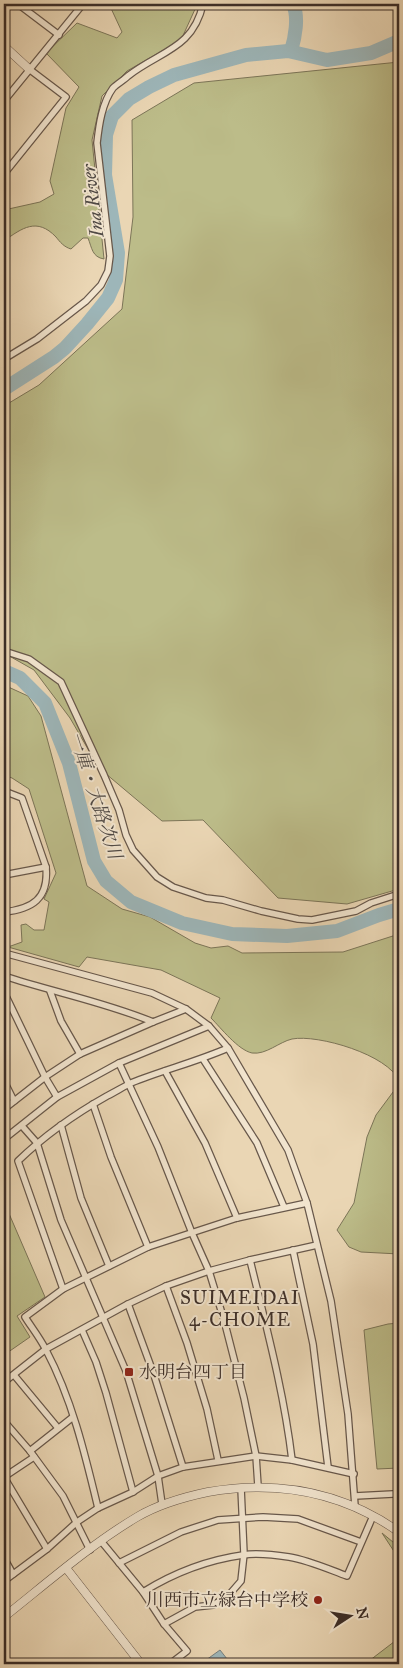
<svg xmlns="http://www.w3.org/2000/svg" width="403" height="1668" viewBox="0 0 403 1668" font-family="'IM FELL Great Primer','Noto Serif JP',serif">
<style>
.green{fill:#bcbc89;stroke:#7c7558}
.water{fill:#9db6b9;stroke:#76807f}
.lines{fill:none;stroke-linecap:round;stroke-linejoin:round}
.river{stroke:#9db6b9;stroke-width:14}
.minor-casing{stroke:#68584b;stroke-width:8}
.tertiary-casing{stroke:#68584b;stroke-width:9}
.minor{stroke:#f1e4ce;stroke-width:5.5}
.tertiary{stroke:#f1e4ce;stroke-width:8}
.poi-dot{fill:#8f2418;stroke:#f1e4ce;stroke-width:2}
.labels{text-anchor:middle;stroke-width:4;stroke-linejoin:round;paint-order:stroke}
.poi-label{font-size:18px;fill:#3c2e28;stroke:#f1e4ce;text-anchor:start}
.water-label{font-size:19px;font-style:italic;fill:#4f4945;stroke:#f1e4ce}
.neighbourhood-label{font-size:19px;letter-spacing:1px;fill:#3c2e28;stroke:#f1e4ce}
</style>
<rect width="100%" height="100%" fill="#ead6b4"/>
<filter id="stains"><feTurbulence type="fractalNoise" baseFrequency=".004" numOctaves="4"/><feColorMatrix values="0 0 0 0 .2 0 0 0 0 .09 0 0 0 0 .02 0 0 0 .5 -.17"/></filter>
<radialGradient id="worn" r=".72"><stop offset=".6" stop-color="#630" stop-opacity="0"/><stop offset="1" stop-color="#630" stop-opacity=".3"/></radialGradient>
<g class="green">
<path d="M109,4H196V7L181,40L127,71L102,96L92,140L104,259C92,257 92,248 88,238H83L71,249C64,247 60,242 56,237C37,217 22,228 4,241V210L40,202L54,194L50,181L66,108L79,87L46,53L77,23L117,38L122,32Z"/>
<polygon points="399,62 399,889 347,904 278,898 203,820 162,821 99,768 70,718 34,670 4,653 4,406 39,385 122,309 133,217 132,120 194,83"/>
<path d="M4,685L28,696L41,716L87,886L122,909L150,917L195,943L211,948L228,946L242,953L343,952L399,934V1081C389,1055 318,1034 292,1039C279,1042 266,1055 252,1053C238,1050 221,1028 211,1018L220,998L161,970L87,957L79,967L8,947L22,942L21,925L26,924L34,930H44L49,902L44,899L56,873L29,789L12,778L4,775Z"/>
<polygon points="399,1084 399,1254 361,1252 349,1247 337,1230 354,1203 367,1137 376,1115"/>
<polygon points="4,1202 45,1297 17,1316 30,1337 4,1355"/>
<polygon points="399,1323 399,1468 377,1469 364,1330 388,1324"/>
<polygon points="382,1533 399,1547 399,1559"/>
<polygon points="399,1638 399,1664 365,1664"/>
</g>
<polygon class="water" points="220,1650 231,1664 209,1664 206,1660"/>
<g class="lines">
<g class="river">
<path d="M291,51C295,38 299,17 293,4"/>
<polyline points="4,389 54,357 65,348 87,324 108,298 116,280 118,253 105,175 106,135 112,116 129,99 149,87 174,75 246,55 288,51 327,60 371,53 399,41"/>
<polyline points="4,671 20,678 45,703 69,763 94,861 106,881 131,902 182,923 232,934 287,936 337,931 379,915 399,909"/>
</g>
<defs>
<g id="minor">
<polyline points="18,4 59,35"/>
<polyline points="4,101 83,4"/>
<polyline points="4,174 66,97 29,69"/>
<path d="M4,359L37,339L86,301L101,285L108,271L110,256L97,143C99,125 102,103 113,88C117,84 124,80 128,76C160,51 193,49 203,4"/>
<polyline points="4,651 29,659 61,682 104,775 119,810 126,835 133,850 157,877 173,887 206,898 223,900 261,911 298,919 312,920 356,911 371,903 399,894"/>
<path d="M4,791L22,798L46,867C49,899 32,909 4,912"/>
<polyline points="4,875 46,867"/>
<polyline points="4,953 152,993 186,1009 209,1026 228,1048 288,1150 307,1203 331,1301 348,1414 355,1506"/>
<path d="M4,976C53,992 105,1002 153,1022L186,1009"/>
<polyline points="50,991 61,1021 80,1054"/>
<polyline points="4,992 45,1077 57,1097"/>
<polyline points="203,1059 257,1143 284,1207"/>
<polyline points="119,1063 158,1147 192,1233 209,1271 224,1320 244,1398 256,1456 258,1486"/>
<polyline points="165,1071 205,1143 237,1218"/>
<polyline points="4,1081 14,1101"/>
<polyline points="93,1104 111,1157 148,1247"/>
<polyline points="4,1109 45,1077 80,1054 153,1022"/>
<polyline points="61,1125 81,1198 109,1266"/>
<polyline points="22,1126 37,1143 61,1220 126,1371 158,1476 162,1504"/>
<polyline points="4,1139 57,1097 119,1063 209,1026"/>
<polyline points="293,1250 313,1344 328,1467"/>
<path d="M250,1260C266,1326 284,1392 292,1460"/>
<polyline points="166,1286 187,1343 207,1409 218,1460"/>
<path d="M63,1289L18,1161C45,1135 75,1114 107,1096C115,1092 123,1087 131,1083C163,1070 196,1062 228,1048"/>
<polyline points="128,1304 154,1375 183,1467"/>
<polyline points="82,1330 96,1362 106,1393 133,1492"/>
<polyline points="14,1375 58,1428"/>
<polyline points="4,1382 46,1349 128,1304 166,1286 209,1271 250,1260 317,1245"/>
<polyline points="4,1421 30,1451 63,1496 90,1550"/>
<polyline points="30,1451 73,1417"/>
<polyline points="4,1477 47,1549"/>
<polyline points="4,1477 34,1457"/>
<polyline points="355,1496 393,1494"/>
<path d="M98,1508C85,1454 72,1399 46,1350C40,1338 32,1328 25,1317L63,1289L148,1247L237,1218L307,1203"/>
<polyline points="101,1541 143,1592 164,1624 187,1651 170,1664"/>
<polyline points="4,1558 13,1574"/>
<polyline points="119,1563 181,1532 218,1520 263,1517 298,1519 361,1542"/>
<polyline points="4,1581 47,1549 77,1522 98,1508 133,1492 158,1476 183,1467 256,1456 292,1460 354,1474"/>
<path d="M143,1592C172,1574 207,1560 243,1555C255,1553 276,1555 289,1557C308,1560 328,1569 347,1576L373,1516"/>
<polyline points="164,1624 195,1607 213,1605 228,1596 241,1581 244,1554 241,1488"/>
</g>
<g id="tertiary">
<polyline points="4,46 29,69"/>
<polyline points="66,1568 141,1664"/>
<path d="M4,1617C47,1583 90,1545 137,1517C159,1504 184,1497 208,1492C278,1480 341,1491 399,1532"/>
</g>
</defs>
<use href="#minor" class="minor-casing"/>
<use href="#tertiary" class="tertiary-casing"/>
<use href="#minor" class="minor"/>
<use href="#tertiary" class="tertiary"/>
</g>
<g class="poi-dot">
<rect x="124" y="1367" width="10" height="10" rx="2.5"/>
<circle cx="318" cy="1600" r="5"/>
</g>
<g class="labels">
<g class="poi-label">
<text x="139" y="1378">水明台四丁目</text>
<text x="308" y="1606" text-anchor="end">川西市立緑台中学校</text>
</g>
<g class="water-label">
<text transform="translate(92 201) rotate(-97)" y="7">Ina River</text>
<text transform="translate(96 795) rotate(72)" y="7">一庫・大路次川</text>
</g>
<g class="neighbourhood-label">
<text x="240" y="1304">SUIMEIDAI<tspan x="240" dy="22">4-CHOME</tspan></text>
</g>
</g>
<rect width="403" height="1668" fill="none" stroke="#ead6b4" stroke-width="20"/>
<rect x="5" y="5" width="393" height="1658" fill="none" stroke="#3c2e28" stroke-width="2.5"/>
<rect x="10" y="10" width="383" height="1648" fill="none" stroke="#3c2e28"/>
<g transform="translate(350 1616) rotate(78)" stroke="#f1e4ce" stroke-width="4" paint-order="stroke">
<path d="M0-4L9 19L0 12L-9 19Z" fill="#3c2e28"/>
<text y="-8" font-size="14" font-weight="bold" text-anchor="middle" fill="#3c2e28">N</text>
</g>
<rect width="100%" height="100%" filter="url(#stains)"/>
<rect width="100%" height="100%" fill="url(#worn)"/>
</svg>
